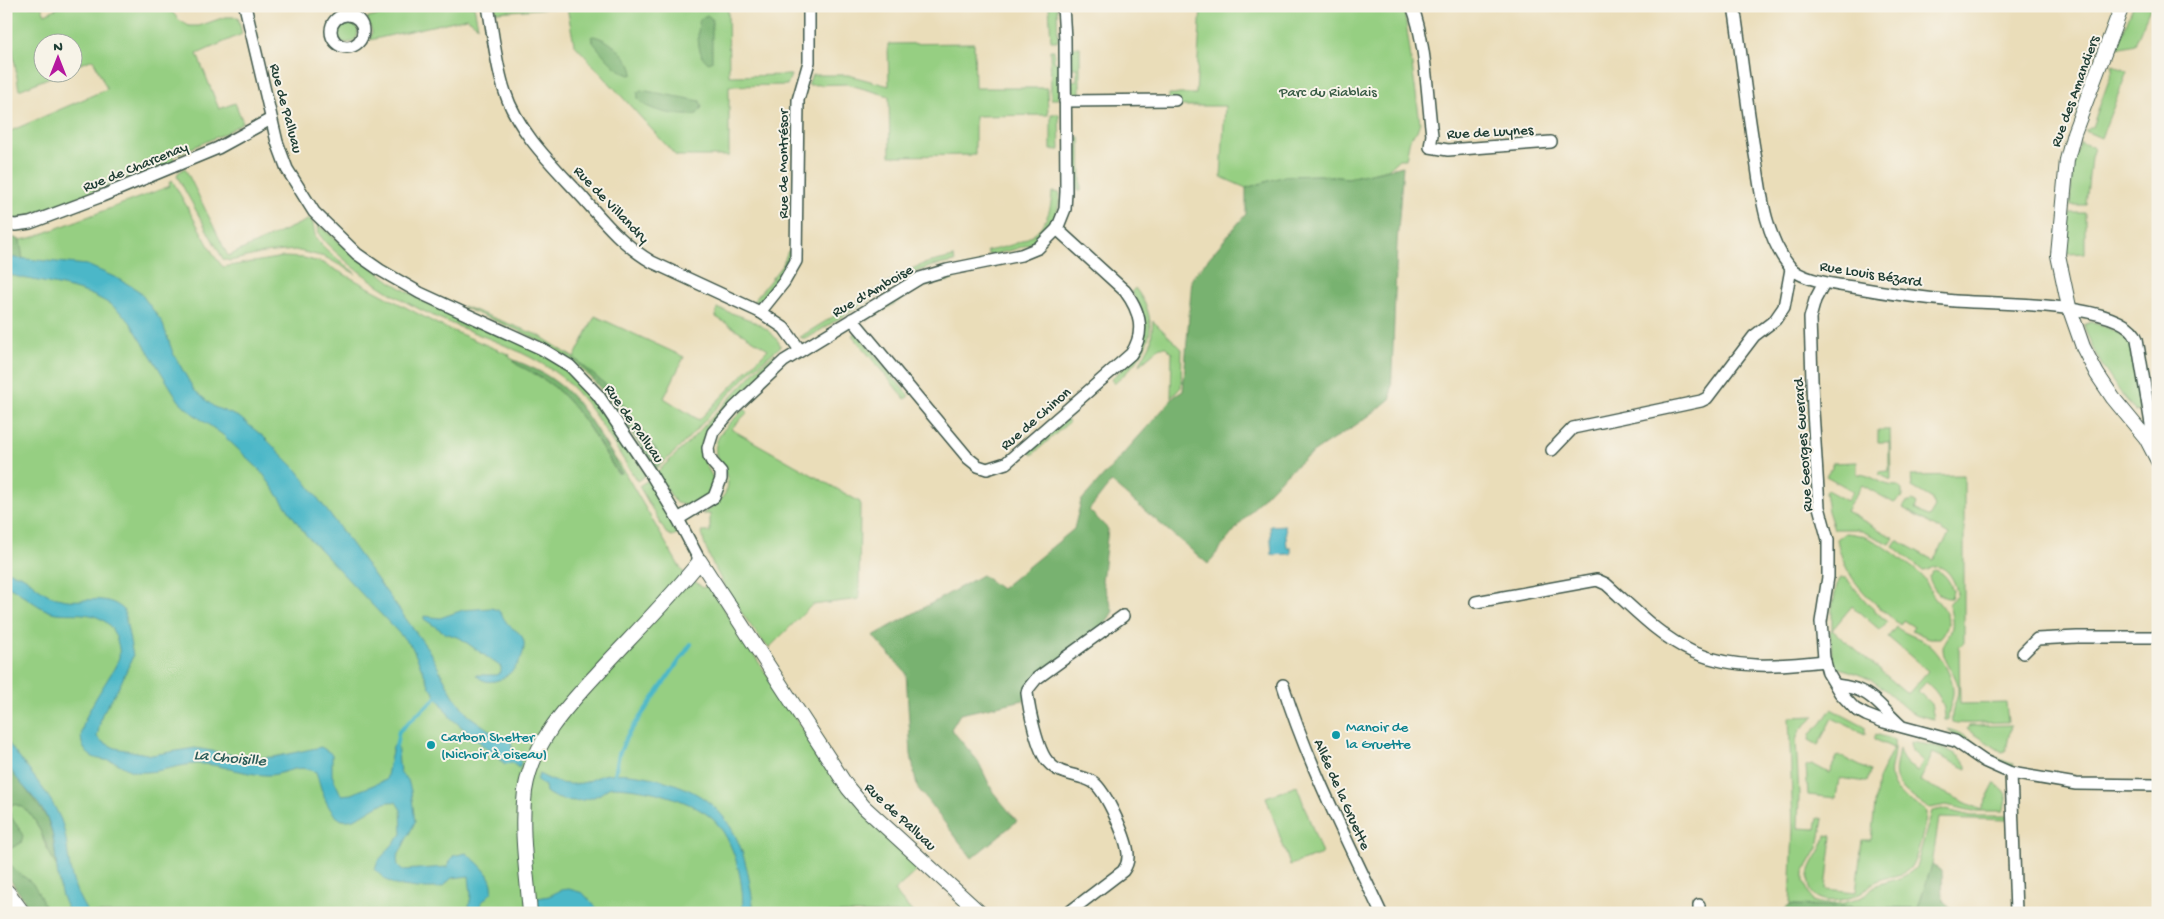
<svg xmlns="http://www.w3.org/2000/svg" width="2164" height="919" viewBox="0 0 2164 919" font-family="'Gochi Hand',sans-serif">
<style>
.green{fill:#96cf82;stroke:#5a865b;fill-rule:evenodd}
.forest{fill:#78b270;stroke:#4c7852}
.water{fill:#4bb7c8;stroke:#357a7e}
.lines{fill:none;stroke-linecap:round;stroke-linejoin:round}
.stream{stroke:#4bb7c8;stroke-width:4}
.minor-casing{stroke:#3d5548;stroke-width:14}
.tertiary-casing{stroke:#3d5548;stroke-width:16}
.trunk-casing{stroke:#3d5548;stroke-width:21}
.minor{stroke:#fff;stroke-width:11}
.tertiary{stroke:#fff;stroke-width:14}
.trunk{stroke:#fff;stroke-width:19}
.culture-dot{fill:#0f9aa8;stroke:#f7f3e8;stroke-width:2}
.labels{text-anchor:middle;stroke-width:4;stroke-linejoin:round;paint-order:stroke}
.park-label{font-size:15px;fill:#375a44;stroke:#f7f3e8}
.street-label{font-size:15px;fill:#1f3d34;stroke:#f7f3e8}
.culture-label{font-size:15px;fill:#0d838f;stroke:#f7f3e8;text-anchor:start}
.water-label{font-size:16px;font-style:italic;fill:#2a5c59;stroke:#f7f3e8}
</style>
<rect width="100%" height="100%" fill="#f7f3e8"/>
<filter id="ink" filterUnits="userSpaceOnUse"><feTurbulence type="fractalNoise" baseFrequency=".02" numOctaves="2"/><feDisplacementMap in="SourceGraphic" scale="10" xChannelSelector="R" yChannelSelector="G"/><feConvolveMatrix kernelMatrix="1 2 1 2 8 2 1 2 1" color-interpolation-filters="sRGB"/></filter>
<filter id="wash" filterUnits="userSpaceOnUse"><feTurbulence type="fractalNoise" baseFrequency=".0096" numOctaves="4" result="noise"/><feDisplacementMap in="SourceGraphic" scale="20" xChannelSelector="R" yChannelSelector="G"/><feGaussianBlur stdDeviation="1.12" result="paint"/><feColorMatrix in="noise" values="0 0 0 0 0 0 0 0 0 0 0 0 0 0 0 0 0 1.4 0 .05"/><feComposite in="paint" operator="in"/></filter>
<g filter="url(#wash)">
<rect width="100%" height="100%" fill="#eaddb9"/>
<g class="green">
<polygon points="6,6 41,6 45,14 62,6 167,6 179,20 189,26 199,26 225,17 238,17 242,34 197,54 219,109 235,103 243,122 226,133 173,156 175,162 16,220 6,220 6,133 107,89 93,59 73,67 72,42 42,42 42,72 60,73 19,90 10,31 6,32"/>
<polygon points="425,6 474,6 478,26 467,18 370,40 372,32 367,18"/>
<polygon points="495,6 728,6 729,76 791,75 787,85 729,86 729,156 676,156 574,44 567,7 496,12"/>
<polygon points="1049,6 1057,6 1058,41 1051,41"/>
<polygon points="1201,6 1401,6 1405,16 1420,122 1417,131 1410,138 1406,159 1399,159 1388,169 1348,178 1320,175 1285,176 1246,188 1221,177 1225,106 1169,106 1169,94 1196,94"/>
<polygon points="2133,6 2151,6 2135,44 2117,48"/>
<circle cx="347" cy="32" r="11"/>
<polygon points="974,43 975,88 1047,88 1048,115 975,116 975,155 890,156 889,96 847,84 808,85 812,75 848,75 889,86 888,44"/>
<path d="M1071,47H1080V96C1073,94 1071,87 1071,81L1077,80V68H1071Z"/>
<polygon points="1050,50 1054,50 1054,62 1059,63 1059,99 1051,99"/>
<polygon points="2112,64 2127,72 2101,138 2085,131 2092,127 2113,69"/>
<polygon points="1051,114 1059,114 1060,150 1051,150"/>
<polygon points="1077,137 1080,137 1081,191 1078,191 1077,178 1073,178 1072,147 1078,147"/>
<polygon points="2080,142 2094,148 2091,157 2086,205 2070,205 2073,164"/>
<path d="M185,168L228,256L310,219C315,224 313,231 316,238C326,252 343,262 356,274L325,257L295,250L264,253L230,261L223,259L177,176L178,173Z"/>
<path d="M172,180L215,257L223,267L283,257L304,258L323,263L439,325L510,355L509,357L514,360L516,364C528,370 542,377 553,386C580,408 599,444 617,473H621L594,427L625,473L682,571L703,588L705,586L710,588L838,783L922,866L894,891L913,913H42L27,881L12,869L7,858L11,848L21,843L19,827L10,818L8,807L13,804C33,807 42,833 47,851L46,836L6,772V235L20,240L31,238L170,186L169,182Z"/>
<path d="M1052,192L1060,193C1058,239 1028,248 989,255L987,251C1023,244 1051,234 1052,192Z"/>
<polygon points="2070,213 2085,213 2085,253 2068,254 2067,247"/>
<path d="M318,225L391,282L425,302L457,316L458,322L467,326L473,322C503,336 539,347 565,369C599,397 621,438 646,475L637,481C616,449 594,407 566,381C532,351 478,336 436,317C396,299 358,274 326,243L319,234Z"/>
<polygon points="788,251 793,251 788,267 761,301 753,302 783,264"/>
<polygon points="954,257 955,262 932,266 911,274 811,336 805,339 800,337 909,270 923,264"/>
<polygon points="952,275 953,280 922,287 866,321 871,314 921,283"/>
<path d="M1135,288C1165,326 1146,356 1114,384L1111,379C1142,353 1157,329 1131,292Z"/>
<path d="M463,306L540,336L574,358L595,316L684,357L664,398L699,420L768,349L716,317L717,308C741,317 768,322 781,346L753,369L679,448L655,470C630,433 608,389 572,361C540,337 499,323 462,307ZM584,368L613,391L663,459L655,466L606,392Z"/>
<polygon points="1153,321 1182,349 1181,387 1171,398 1172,353 1166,347 1160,347 1139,365 1151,343"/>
<path d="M2091,322C2107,328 2124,331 2131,348L2140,412L2135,411C2115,386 2093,357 2084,325Z"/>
<polygon points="856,332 909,396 905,399 852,335"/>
<polygon points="775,354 779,357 706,431 702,443 702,457 714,480 709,494 689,506 676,503 656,473 687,444 763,363"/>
<path d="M744,409L748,412L731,429L860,502L859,599L812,605L769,648C750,629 703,558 702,532H710V514H702C717,504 736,491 724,471C719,463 714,455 716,445C718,431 735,419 744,409Z"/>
<polygon points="1066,418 1069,422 1032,455 1029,451"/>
<polygon points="1878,430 1890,430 1891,480 1879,474 1879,472 1889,471 1889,442 1878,442"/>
<path d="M1857,462V474C1873,474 1882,487 1898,486L1902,490V497L1894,503L1862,485L1846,511L1894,538L1890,544L1857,529H1834L1828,511L1825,492L1827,490L1847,501L1853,491L1826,476L1832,468V463Z"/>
<path d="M1964,475V644L1959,647L1960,704L2006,703L2008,722C1996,722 1960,725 1952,722C1950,710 1959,700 1958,688C1957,674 1943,662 1943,649C1943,642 1949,638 1951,631C1954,623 1951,613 1949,604L1957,595C1957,585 1948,564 1934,567C1930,568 1928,571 1923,571L1893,546L1897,540L1933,560L1949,535L1903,508L1906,503L1913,501L1917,504L1915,509L1929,517L1935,507L1931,498L1912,487L1911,476Z"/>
<polygon points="648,480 681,532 672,536 666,533 639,486"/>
<path d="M1845,533C1869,534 1888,548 1906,563C1912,567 1919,572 1924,578C1927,583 1929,589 1933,595C1943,609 1957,620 1940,638H1930L1911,631L1914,627L1903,620L1900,625C1870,599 1844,580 1837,539Z"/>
<path d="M1934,570C1944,571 1951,583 1953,591L1951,598C1939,599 1932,587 1929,577Z"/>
<path d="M1841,578H1846L1868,604L1887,622L1880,630L1852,606L1832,630L1908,694L1928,671L1888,637L1896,627C1905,634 1914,636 1924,641C1938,649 1952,674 1953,690C1954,698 1948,710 1948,720H1945C1945,703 1939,693 1926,682L1918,691L1931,704L1934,719C1904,713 1907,708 1885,690C1872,678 1854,672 1836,667L1832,654L1830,632L1832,629V608L1838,580Z"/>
<polygon points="1831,709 1865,727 1865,734 1832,718 1818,745 1809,740 1810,734 1821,724"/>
<path d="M1815,716L1800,730L1796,740L1799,795L1798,828L1816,829L1818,818L1823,819L1818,848L1804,872V882L1813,902C1830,905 1845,905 1862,897C1868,894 1871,887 1877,885C1891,880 1906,879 1916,867L1932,811L1942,809L1971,816H2007V820L1939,818L1932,865L1918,908L1790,905L1793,828L1789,717Z"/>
<polygon points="2011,725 2006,751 2002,752 1967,729 1969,726"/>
<path d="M1948,729C1972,735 1988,758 2013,764L2012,769C1995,762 1983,751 1968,742C1961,737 1952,736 1948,729Z"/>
<path d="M1876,734L1894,740C1895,749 1893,758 1891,767C1887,790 1908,800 1925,810L1926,813C1926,825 1917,859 1910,868C1902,877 1885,876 1875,882C1870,884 1867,889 1863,892C1849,901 1812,909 1809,884C1806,864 1823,854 1826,835L1832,836L1826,889L1856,892L1862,840H1871L1878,779L1893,748L1874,739Z"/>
<path d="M1911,742C1929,745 1958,748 1967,766V769L1933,753L1920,781L1981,810L1995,783L2007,794L2004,809L2003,811H1973L1946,805L1930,808C1922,805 1916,800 1910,795C1890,779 1895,773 1899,749C1902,761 1908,766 1918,771L1923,761L1912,751Z"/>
<polygon points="1838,755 1870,771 1867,782 1839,778 1836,798 1808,795 1806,766 1812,764 1829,773"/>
<polygon points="1297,786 1322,854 1290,865 1266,797"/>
</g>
<g class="forest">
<path d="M707,15L712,19V61L709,63C696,56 697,31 700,19Z"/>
<path d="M593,36C608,38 632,58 633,74L630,75C614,70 603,54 593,42L591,37Z"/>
<path d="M641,90L700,101L702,107L697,114C685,118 646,111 639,100C637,98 638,94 638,92Z"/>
<path d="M1403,166L1397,243L1391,398C1364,423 1332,438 1303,460C1266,489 1237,527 1208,564L1111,482L1089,510L1108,529L1102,581L1113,611L1101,632L1036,679L1028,699L960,714L951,729L978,761L993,792L1017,821L972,858L917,787L911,754L906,673L873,636L982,575L1001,589L1074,529L1081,501L1175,396L1183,391L1192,278L1246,214V188L1285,176L1320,175L1348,178Z"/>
<polygon points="6,235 20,240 23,259 6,257"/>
<polygon points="574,358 613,391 663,459 656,467 606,392"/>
<path d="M514,360C529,366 543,372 556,382C584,402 604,444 622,473H618C600,445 579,407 553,386C541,377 528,370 516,364Z"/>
<path d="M6,762L47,818L53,835L57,867C44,848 39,808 13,804L8,807C10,819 18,825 23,836L21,843L11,848L7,858C15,875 20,872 32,883C39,891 43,903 46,913H33L6,874Z"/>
<polygon points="1932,865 1942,871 1943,900 1954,913 1781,913 1790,905 1918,908"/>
</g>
<g class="water">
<path d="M6,257L87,265L121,280L139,291L162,322L173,353L194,390L214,407L239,417L265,438L298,471L428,649L453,695L468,715L496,735L511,740L513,754L521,762L519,768L512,763L505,764L451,718L430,687L412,647L306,535L261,471L223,435L192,413L179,401L130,322C99,285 50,286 6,274Z"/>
<polygon points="1285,525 1287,547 1291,547 1291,554 1272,555 1270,526"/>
<path d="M6,571C12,573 19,574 24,577C37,586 45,596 61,599C82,604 105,592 124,610L133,656L120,685L102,714L97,737L101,741L115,748L152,755L195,748L250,758L274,757L321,747L332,754V775L341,795L351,794L386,780L393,747L397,742L400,773L408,780L411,791L415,822L397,858L398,866L403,870L447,867L453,856L466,853C477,862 495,876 492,892L482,902L479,913H468L471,895L469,876L452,878L443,886L438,888H417L395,885L386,880L375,870L378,861L402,834L401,810L396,802C376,799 362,823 342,820C326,812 321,787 316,772C295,762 285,776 265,775C244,774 225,766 205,764C182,762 159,774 137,772C129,771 123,766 117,763C109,759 99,761 91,756C60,734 113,680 119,657C121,648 115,632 109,625C94,610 75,615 56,613C40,611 22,592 6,585Z"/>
<path d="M491,608L498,610C502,614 503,618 507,623C512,630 522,631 524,642C527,665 494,695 476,675H496L501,672V667L460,638L445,633L424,619V616L440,618L463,610Z"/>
<path d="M6,740C24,766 49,791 61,820C68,838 67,859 72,877C75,890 81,902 88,913H70C52,886 60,849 48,820C39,798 17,784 7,763C4,757 6,747 6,740Z"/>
<path d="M539,774C555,783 568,787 586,782C594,779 600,775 608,774C626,772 648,776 665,781C733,800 747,849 754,913H742C746,883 732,829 705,813C679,796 644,788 613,787C608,787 605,791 600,794C584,803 561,804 546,792L545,786L537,781Z"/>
<polygon points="569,889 583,893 601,913 518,913 538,898 549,896 561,890"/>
</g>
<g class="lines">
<g class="stream">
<polyline points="396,747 399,731 439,695"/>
<polyline points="614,779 619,754 627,736 691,644"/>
</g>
</g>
</g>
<g filter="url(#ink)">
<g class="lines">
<defs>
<g id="minor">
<polyline points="245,6 277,142 287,169 314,212 357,254 380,270 420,293 542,349 570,366 598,395 651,474 678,519 700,561"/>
<path d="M488,6C493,33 496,67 505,92C519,134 554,166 583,198C604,222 624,246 652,262L760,312L784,328L800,350"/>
<path d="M1412,6C1426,41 1427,97 1432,135L1430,147L1448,150L1551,142"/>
<path d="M1734,6C1742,57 1747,109 1756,160C1761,196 1766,238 1790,267C1800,280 1837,285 1853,287C1887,293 1921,298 1955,301C1990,304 2125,301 2137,339L2151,424L2150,445"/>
<circle cx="347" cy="31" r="16"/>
<polyline points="1065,101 1175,100"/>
<polyline points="6,224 16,225 30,223 102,196 218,148 271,119"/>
<polyline points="1824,283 1815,300 1810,318 1813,411 1819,507 1828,540 1828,577 1821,622 1824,658 1828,673 1840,693 1855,709 1866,715 1884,722 1955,741 1984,761 2011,773 2076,784 2158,785"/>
<polyline points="760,312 784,282 796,261 798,100 809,62 809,6"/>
<path d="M852,319L968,458L978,466L987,469L1006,463L1131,354C1146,332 1140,311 1125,291L1057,229"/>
<polyline points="1552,450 1573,428 1701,401 1707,398 1754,336 1775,320 1784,307 1791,269"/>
<polyline points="678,519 714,497 721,479 721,472 712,462 709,456 708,448 713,432 734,408 784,361 920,278 947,270 1021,255 1038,248 1057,229 1065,209 1066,192 1065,39 1063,6"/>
<path d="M1476,602L1597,580L1606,584C1633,608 1660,637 1693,652C1735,670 1781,666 1825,661"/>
<polyline points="2023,653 2037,639 2077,637 2158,637"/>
<path d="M1283,685C1308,764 1346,838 1381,913"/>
<path d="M1836,685C1872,689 1876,703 1900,725"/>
<polyline points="2011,773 2016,912"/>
<path d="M1068,913L1123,871C1126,867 1128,863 1128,857C1129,842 1106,791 1093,782C1078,773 1061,777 1048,762C1037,750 1029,709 1027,693L1028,689L1036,679L1123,616"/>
<polyline points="1699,913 1699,905"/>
</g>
<g id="tertiary">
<polyline points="2122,6 2074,133 2067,160 2058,255 2069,307 2083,347 2097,374 2113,398 2146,438 2158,461"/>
<path d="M530,913C527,873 520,831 525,791C533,738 573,700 608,662C639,629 671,597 700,561L848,788L864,807L980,913"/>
</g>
<polyline id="trunk" points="6,894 20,913"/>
</defs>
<use href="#minor" class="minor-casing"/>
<use href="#tertiary" class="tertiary-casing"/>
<use href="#trunk" class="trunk-casing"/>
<use href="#minor" class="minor"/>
<use href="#tertiary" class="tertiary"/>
<use href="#trunk" class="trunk"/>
</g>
</g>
<g class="culture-dot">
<circle cx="1336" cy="735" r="5"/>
<circle cx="431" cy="745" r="5"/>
</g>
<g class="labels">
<g class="park-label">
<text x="1328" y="96">Parc du Riablais</text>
</g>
<g class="street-label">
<text transform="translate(2074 91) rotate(-70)" y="5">Rue des Amandiers</text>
<text transform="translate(287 108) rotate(75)" y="5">Rue de Palluau</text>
<text transform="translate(1490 131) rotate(-3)" y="5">Rue de Luynes</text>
<text transform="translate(782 164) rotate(-90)" y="5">Rue de Montrésor</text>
<text transform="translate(135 166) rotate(-22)" y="5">Rue de Charcenay</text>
<text transform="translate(612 204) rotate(46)" y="5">Rue de Villandry</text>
<text transform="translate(1871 273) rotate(9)" y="5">Rue Louis Bézard</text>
<text transform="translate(872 290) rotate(-30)" y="5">Rue d'Amboise</text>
<text transform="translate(1035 418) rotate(-41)" y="5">Rue de Chinon</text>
<text transform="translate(635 423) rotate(55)" y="5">Rue de Palluau</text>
<text transform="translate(1802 445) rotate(-94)" y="5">Rue Georges Guerard</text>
<text transform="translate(1343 794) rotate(66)" y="5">Allée de la Gruette</text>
<text transform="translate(901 816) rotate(43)" y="5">Rue de Palluau</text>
</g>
<g class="culture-label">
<text x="1346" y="731">Manoir de<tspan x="1346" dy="17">la Gruette</tspan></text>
<text x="441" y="741">Carbon Shelter<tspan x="441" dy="17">(Nichoir à oiseau)</tspan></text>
</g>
<g class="water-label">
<text transform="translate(230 756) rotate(5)" y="6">La Choisille</text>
</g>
</g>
<rect width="2164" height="919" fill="none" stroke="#f7f3e8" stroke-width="25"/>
<g transform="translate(58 58)"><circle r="24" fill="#f7f3e8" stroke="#a1aaa0"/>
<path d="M0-4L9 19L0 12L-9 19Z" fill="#b5179e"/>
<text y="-8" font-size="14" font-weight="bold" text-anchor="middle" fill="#1f3d34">N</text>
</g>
</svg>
